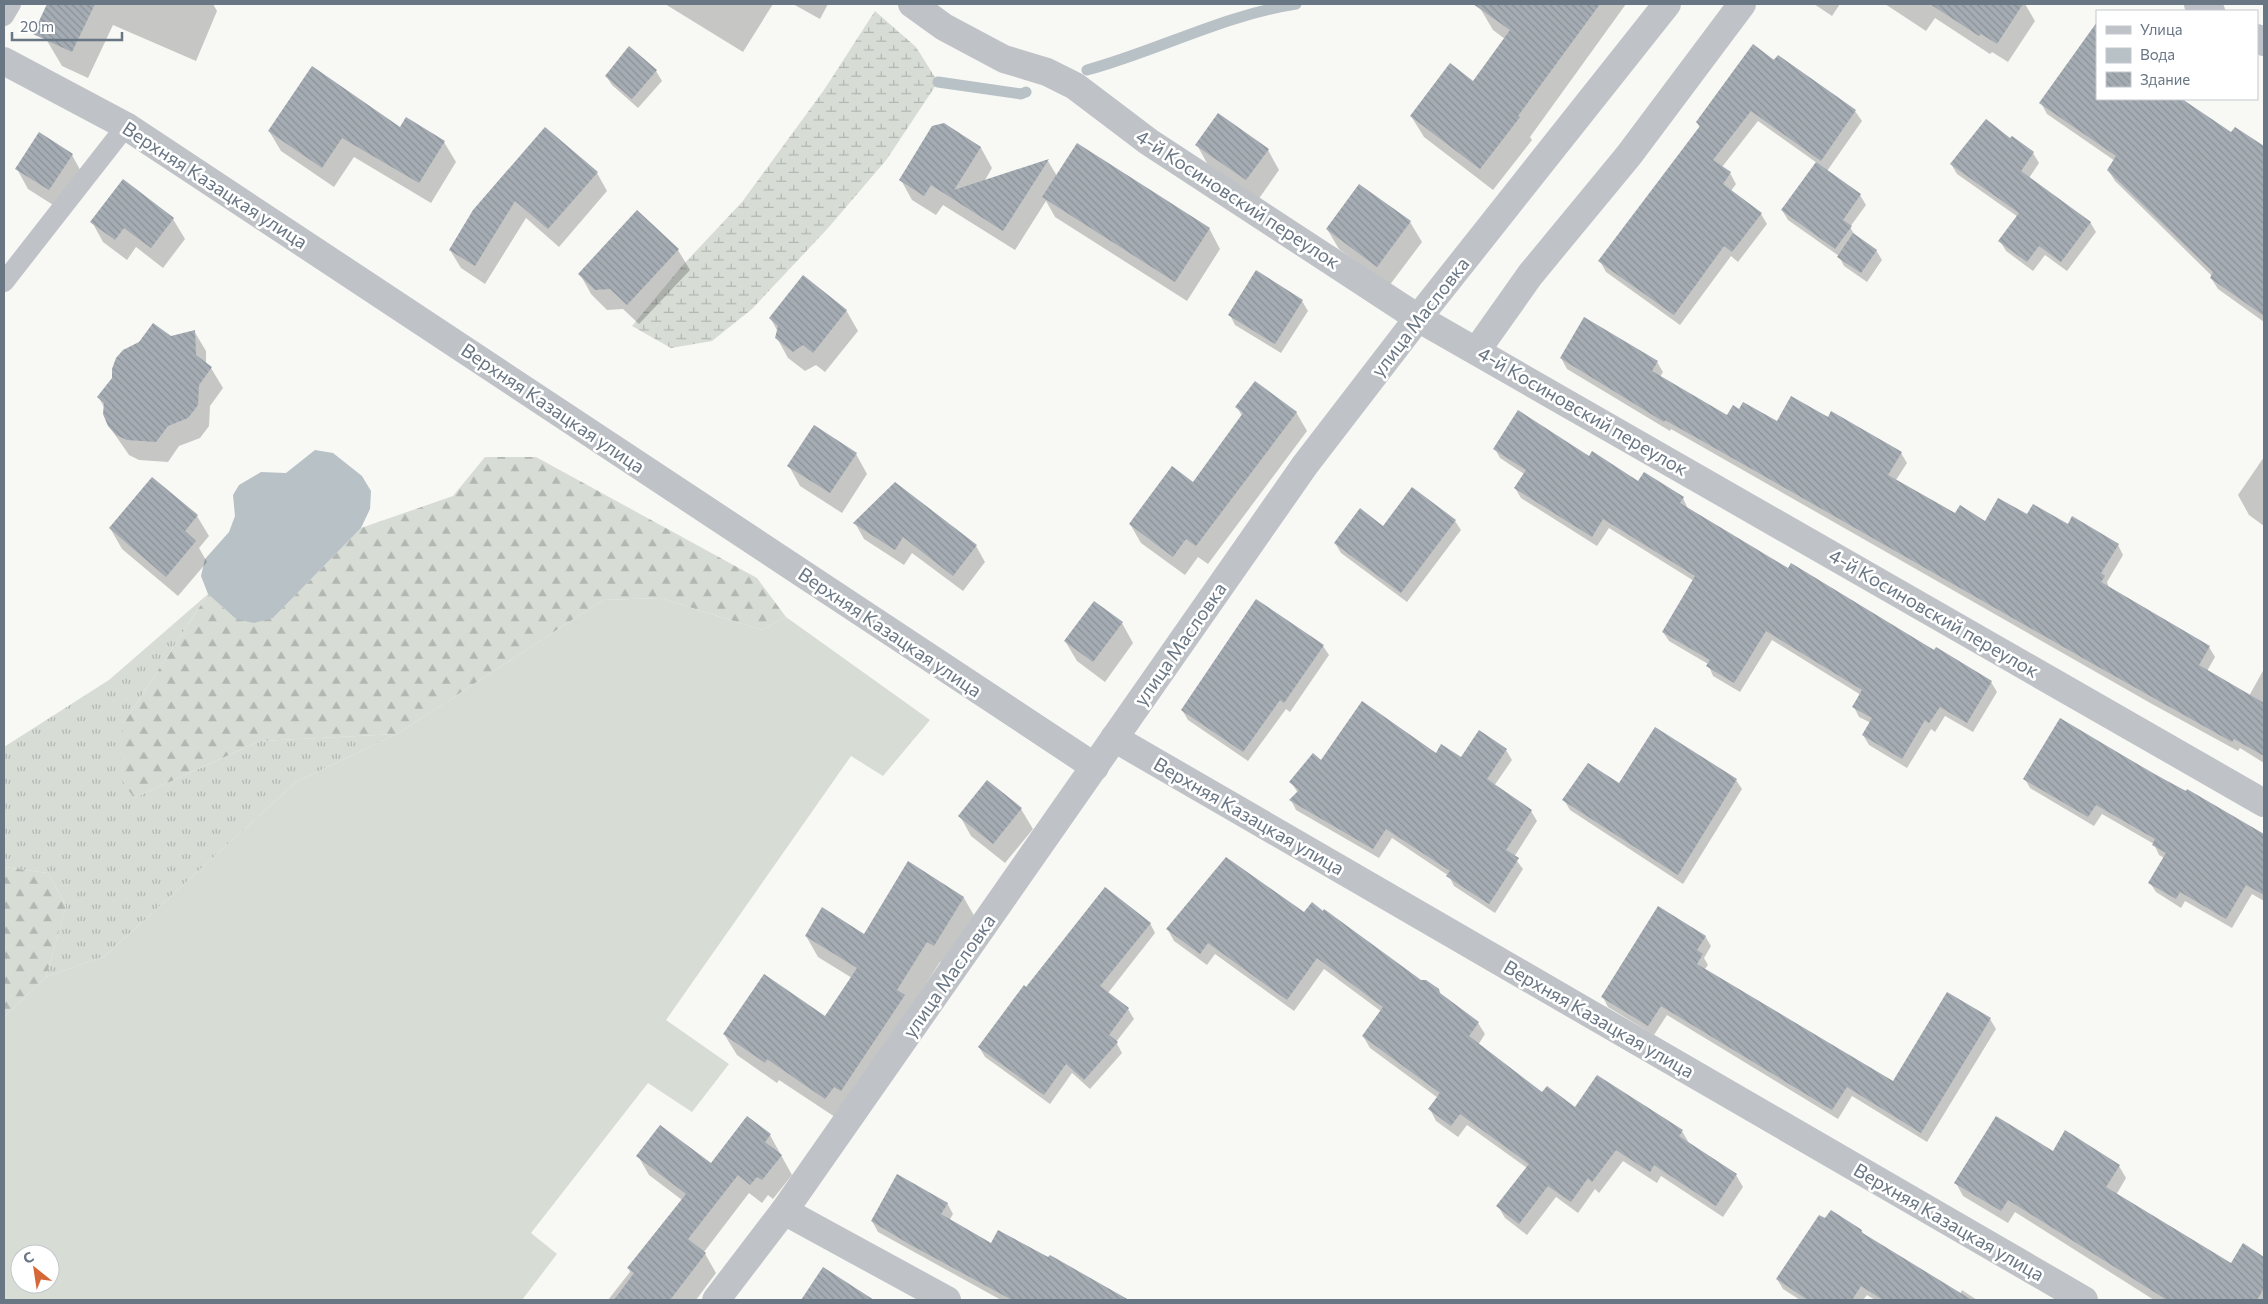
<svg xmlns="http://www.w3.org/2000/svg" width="2268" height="1304" viewBox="0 0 2268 1304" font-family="Commissioner,sans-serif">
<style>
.grass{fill:url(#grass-tufts)}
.forest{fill:url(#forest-firs)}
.wetland{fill:url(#wetland-marsh)}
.garden{fill:#d7dcd5;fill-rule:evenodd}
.water{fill:#b8c1c6}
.shadow{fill:#0003}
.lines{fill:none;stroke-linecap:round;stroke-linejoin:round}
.stream{stroke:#b8c1c6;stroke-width:11}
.building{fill:url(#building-back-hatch)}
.lane{stroke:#bfc3c7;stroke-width:20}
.street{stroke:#bfc3c7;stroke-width:28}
.labels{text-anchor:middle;stroke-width:5;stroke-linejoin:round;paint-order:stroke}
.street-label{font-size:19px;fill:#697684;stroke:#fff}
</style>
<defs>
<pattern id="grass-tufts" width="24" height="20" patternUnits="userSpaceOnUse" patternTransform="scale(1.25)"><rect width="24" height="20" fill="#d7dcd5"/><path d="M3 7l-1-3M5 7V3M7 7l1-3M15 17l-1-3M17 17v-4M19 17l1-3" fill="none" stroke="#b2b7b2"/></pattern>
<pattern id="forest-firs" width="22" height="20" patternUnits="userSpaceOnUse" patternTransform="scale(1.25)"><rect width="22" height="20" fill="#d7dcd5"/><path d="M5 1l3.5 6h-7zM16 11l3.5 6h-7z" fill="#b2b7b2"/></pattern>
<pattern id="wetland-marsh" width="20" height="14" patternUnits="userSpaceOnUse" patternTransform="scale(1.25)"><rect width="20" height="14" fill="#d7dcd5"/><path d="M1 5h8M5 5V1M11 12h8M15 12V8" fill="none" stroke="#b2b7b2"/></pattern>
<pattern id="building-back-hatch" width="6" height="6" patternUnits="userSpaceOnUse" patternTransform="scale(1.25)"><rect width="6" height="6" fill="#a5acb3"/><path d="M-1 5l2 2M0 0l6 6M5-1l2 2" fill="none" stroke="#8a9197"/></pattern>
</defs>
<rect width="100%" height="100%" fill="#f8f8f5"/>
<polygon class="grass" points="208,594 123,724 134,798 260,741 397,734 296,782 105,956 46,977 66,906 48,873 4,867 4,747 109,680"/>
<g class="forest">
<polygon points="485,457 536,457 757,578 786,617 762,630 660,598 603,600 397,734 260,741 134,798 119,776 123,724 208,594 236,619 273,618 361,528 453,496"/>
<polygon points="4,867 48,873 66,906 46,977 4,1017"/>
</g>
<polygon class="wetland" points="875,11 916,47 938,82 887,159 829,227 752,309 712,341 671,348 632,326 682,266 742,202 824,90"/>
<path class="garden" d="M660,598L762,630L786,617L930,720L883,776L851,756L666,1020L729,1064L692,1112L648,1083L531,1233L557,1254L522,1300H4V1017L46,977L105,956L296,782L397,734L603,600ZM20,1254H50V1284H20Z"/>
<polygon class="water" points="315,450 333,453 362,476 371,491 370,509 361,528 273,618 254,623 236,619 208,594 201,576 205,559 229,532 235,516 233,495 239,485 261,472 286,473"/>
<g class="shadow">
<polygon points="61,4 213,4 217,11 196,61 113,25 88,78 62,66 46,39"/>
<polygon points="665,4 773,4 743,52"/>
<polygon points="793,4 828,4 820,19"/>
<polygon points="1483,4 1626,4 1530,137 1532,140 1493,190 1424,137 1411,116 1474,83 1505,39 1493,30 1480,8"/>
<polygon points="1814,4 1840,4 1832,16"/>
<polygon points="1885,4 2025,4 2035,21 2008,62 1992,52 1990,54 1935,18 1926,31"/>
<polygon points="1778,56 1855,111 1862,121 1827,171 1860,195 1866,205 1850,227 1856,237 1876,250 1882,260 1867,282 1844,266 1839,256 1788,220 1782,210 1817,163 1758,121 1722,167 1730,173 1736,184 1731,191 1761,214 1767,224 1738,262 1731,256 1680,325 1606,272 1600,261 1700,128 1697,122"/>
<polygon points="656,71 662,81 638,108 612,85 606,76"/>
<polygon points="2097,99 2180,99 2232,134 2236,129 2264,148 2264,175 2260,183 2264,186 2264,322 2218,289 2211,278 2212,276 2115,181 2108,170 2115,161 2047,114 2041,103"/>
<polygon points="944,125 981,148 992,168 984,182 1048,161 1057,176 1209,228 1220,249 1187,301 1055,217 1046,201 1015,250 943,205 936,215 912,200 901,180"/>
<polygon points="401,129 444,142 456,162 431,203 354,157 334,187 281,151 269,131"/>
<polygon points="2010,140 2033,153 2039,163 2029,178 2090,222 2096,232 2067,271 2045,255 2033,271 2006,251 2000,241 2018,217 1957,174 1951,164"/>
<polygon points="1197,145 1268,150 1279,170 1258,200 1208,165"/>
<polygon points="72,155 83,175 61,210 28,189 17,169"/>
<polygon points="597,173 607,191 559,247 526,218 485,284 461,268 450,250 474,211"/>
<polygon points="173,219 185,239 163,268 136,247 127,260 103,242 92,222"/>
<polygon points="1410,222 1422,242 1389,286 1339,249 1327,229"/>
<polygon points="678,250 690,270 639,324 623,309 607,310 591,294 580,274"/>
<polygon points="1302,301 1308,311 1281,353 1235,325 1230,315"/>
<polygon points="846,310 858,331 825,372 816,365 805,371 788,358 777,338 778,332 771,319"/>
<polygon points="194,331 206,351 206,364 211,368 223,388 210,406 209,426 200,438 179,446 168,462 139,460 129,455 109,426 105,409 99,398 171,337"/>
<polygon points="1561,358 1657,362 1663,372 1660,377 1727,417 1739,410 1778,423 1828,418 1901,453 1907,463 1896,480 1956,514 1986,522 2027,516 2068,526 2118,545 2123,555 2107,582 2109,588 2209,647 2215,657 2207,671 2249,696 2264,669 2264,763 2240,748 2238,751 2152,704 1671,429 1670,431 1567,369"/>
<polygon points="1237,407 1296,412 1307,431 1208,564 1198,557 1185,575 1141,543 1130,524 1194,484 1242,416"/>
<polygon points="1495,449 1589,457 1639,482 1683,498 1688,509 1789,570 1991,682 1997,692 1973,732 1945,716 1935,732 1931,729 1907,768 1869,745 1863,735 1871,723 1859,717 1854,707 1861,695 1772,640 1740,692 1713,676 1708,664 1669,641 1663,632 1694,581 1609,528 1597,546 1521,498 1515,488 1524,474 1500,458"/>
<polygon points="856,454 867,474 842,513 800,486 789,466"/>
<polygon points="2264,457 2264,526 2249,515 2238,495"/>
<polygon points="197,516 209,536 199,548 207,562 178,596 122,549 110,528"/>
<polygon points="1455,521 1461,530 1407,602 1341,553 1335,543 1383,527"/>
<polygon points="855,523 976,546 985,562 963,591 912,553 904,565 864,539"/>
<polygon points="1122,623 1133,643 1105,682 1077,661 1065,641"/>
<polygon points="1323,646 1329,655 1290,712 1286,709 1248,761 1188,720 1182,710"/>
<polygon points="2060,720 2264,836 2264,901 2252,894 2232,928 2185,901 2181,908 2156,892 2150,883 2164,858 2159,855 2154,844 2102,814 2094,826 2030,788 2025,779"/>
<polygon points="1506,750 1512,760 1494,786 1531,811 1537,821 1514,857 1523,869 1495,913 1454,886 1449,876 1392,838 1379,858 1296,810 1291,800 1298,793 1291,782 1322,762 1436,755 1462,759"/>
<polygon points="1736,780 1742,789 1683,884 1570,810 1564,800 1619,785"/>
<polygon points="987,782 1021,809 1033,829 1005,863 971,836 960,816"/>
<polygon points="908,863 964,898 976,919 946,966 940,962 838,1119 779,1080 777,1083 737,1055 724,1034 826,1017 852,978 818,957 806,936 864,935"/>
<polygon points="1304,914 1420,982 1438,990 1442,996 1478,1023 1485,1034 1478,1045 1543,1094 1576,1108 1682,1131 1689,1143 1736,1175 1743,1187 1723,1217 1661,1176 1657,1183 1623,1161 1599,1193 1595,1189 1578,1213 1556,1197 1527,1235 1505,1218 1498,1206 1527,1168 1467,1125 1458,1137 1436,1121 1430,1109 1438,1098 1370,1048 1363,1036 1382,1012 1324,969 1294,1011 1215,954 1207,965 1174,941 1168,930"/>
<polygon points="1150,923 1155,933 1108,993 1128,1009 1134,1019 1116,1042 1122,1053 1090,1089 1072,1073 1050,1104 985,1057 979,1047 1026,988"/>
<polygon points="1705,936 1711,946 1704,958 1708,965 1704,970 1894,1083 1990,1019 1996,1029 1927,1142 1852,1096 1838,1119 1667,1015 1654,1035 1608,1007 1603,997"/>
<polygon points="770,1135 792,1175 773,1199 768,1195 762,1203 749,1193 704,1252 716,1273 696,1300 608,1300 630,1272 629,1268 682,1200 649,1175 638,1156 711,1165"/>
<polygon points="2053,1153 2119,1166 2126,1178 2116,1195 2232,1265 2240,1249 2264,1265 2264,1300 2154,1300 2015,1212 2008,1223 1963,1196 1956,1183"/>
<polygon points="947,1203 953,1214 949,1221 991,1245 1049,1259 1050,1257 1125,1300 1001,1300 878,1232 872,1221"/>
<polygon points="1831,1212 1862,1231 1864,1236 1960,1294 1962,1290 1977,1300 1875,1300 1867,1295 1863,1300 1800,1300 1783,1289 1777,1279"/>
<polygon points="823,1269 872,1300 803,1300"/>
</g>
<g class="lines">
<g class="stream">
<path d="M1087,70C1157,51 1224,15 1296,4"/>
<polyline points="938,82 1021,94 1026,92"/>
</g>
</g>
<g class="building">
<polygon points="47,4 95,4 72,52 33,34"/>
<polygon points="1473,4 1600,4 1518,116 1520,117 1480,169 1410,116 1450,63 1473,81 1510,30"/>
<polygon points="1930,4 2023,4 1997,44 1981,34 1979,36"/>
<polygon points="2097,22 2097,99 2182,99 2231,132 2235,127 2264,146 2264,316 2210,278 2213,272 2107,170 2116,156 2039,103"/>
<polygon points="1753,44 1774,60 1778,55 1856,110 1821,161 1751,111 1713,160 1731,172 1723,184 1762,213 1732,252 1724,246 1674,315 1598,261 1700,126 1696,122"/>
<polygon points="629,46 657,70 632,99 605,76"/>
<polygon points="312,66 400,127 406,117 445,141 419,183 342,138 322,168 268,131"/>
<polygon points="1218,113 1269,149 1246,180 1195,145"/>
<polygon points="1986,119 2010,138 2012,136 2034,152 2021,171 2091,222 2061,262 2039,246 2027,262 1998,241 2019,213 1950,164"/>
<polygon points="944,123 981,147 954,190 1049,159 1003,231 931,185 924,196 899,180 932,126"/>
<polygon points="545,127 598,172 548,229 515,201 475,266 449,250 473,210"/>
<polygon points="39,132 73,154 49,190 15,169"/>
<polygon points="1077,143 1210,228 1175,282 1042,197"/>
<polygon points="1816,162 1861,194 1843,220 1852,226 1835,249 1781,210"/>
<polygon points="123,179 174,218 151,248 124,228 115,240 90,222"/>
<polygon points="1359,184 1411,221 1377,267 1326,229"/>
<polygon points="637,210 679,249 627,305 610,289 595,290 578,274"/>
<polygon points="1853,233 1877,250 1861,273 1837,257"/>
<polygon points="1256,270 1303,300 1275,344 1228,315"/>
<polygon points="803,275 847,310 813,353 803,345 793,352 775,338 778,326 769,318"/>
<polygon points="1584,317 1658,361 1652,371 1727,415 1733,405 1739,409 1743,402 1777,421 1791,396 1828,417 1831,411 1902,452 1888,475 1955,513 1960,505 1985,521 1998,498 2027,514 2033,504 2068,524 2072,516 2119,544 2101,573 2105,576 2101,582 2210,646 2199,665 2264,703 2264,756 2234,739 2232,742 2095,665 1757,472 1665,420 1664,422 1560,358"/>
<polygon points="153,323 171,336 195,330 196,355 212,367 199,385 198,405 188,418 168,426 156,442 127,440 116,435 108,426 103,414 104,403 97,397 112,378 112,369 116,358 123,350 139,342"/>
<polygon points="1255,381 1297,412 1196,546 1186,539 1173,557 1129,524 1172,466 1193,482 1243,413 1235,407"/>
<polygon points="1518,410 1589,456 1592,451 1638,481 1644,472 1684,497 1680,503 1788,568 1791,563 1934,650 1936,647 1992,681 1967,723 1940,707 1929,723 1925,720 1902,759 1862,735 1872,718 1852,707 1862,690 1766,631 1734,683 1706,666 1710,660 1662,632 1695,576 1603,519 1592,537 1514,488 1526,470 1493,449"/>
<polygon points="814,425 857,453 830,493 787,466"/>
<polygon points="152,477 198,515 185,531 196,541 166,577 109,528"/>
<polygon points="895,482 977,545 953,576 903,537 895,550 853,523"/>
<polygon points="1412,487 1456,520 1401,593 1334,543 1360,508 1383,526"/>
<polygon points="1256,599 1324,645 1284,703 1280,700 1243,752 1181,710"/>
<polygon points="1094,601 1123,622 1093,662 1064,641"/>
<polygon points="1362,701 1436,753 1441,744 1461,757 1479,730 1507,749 1487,779 1532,810 1506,850 1519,858 1489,904 1446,876 1450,871 1386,829 1373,849 1289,800 1299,790 1289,782 1313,753 1321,760"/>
<polygon points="2060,718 2154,774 2186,791 2187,789 2264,834 2264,895 2246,885 2226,919 2180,892 2176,899 2148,883 2166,853 2152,845 2155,839 2096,805 2088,817 2023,779"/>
<polygon points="1655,727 1737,779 1678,875 1562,800 1588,763 1619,783"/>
<polygon points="987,780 1022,808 993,844 958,816"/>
<polygon points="1226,857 1304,912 1312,902 1323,911 1324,909 1421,980 1426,980 1439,989 1440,993 1479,1022 1469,1036 1542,1092 1547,1086 1575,1107 1597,1075 1683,1130 1679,1136 1737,1174 1716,1206 1654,1165 1650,1172 1616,1150 1592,1182 1588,1178 1571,1202 1548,1186 1519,1224 1496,1206 1529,1164 1460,1114 1451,1126 1428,1109 1440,1093 1362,1036 1383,1007 1317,958 1287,1000 1208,943 1200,954 1166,929"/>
<polygon points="908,861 964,897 934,946 927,942 897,990 905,995 841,1091 834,1087 825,1099 767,1059 765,1063 723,1034 764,974 825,1016 857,968 805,936 822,907 864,934"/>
<polygon points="1105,887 1151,923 1100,986 1129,1008 1109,1035 1118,1042 1084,1080 1066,1064 1044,1095 978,1047 1024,985 1026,987"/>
<polygon points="1658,906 1706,936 1697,950 1703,954 1697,964 1893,1081 1947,992 1991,1018 1921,1133 1847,1087 1832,1110 1661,1006 1648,1026 1601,997"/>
<polygon points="747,1116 771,1134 765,1142 782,1155 762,1180 757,1177 750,1185 738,1175 688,1239 706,1253 670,1300 614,1300 634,1273 627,1268 686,1194 636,1156 660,1125 711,1163"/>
<polygon points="1996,1116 2053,1151 2065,1130 2120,1165 2106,1187 2231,1263 2243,1243 2264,1257 2264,1288 2257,1300 2167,1300 2008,1200 2001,1211 1954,1183"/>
<polygon points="897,1174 948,1203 941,1214 991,1243 998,1230 1048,1257 1050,1255 1129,1300 1012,1300 909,1244 871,1221"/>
<polygon points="1831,1210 1862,1230 1861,1232 1972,1300 1883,1300 1861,1286 1852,1300 1808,1300 1776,1279 1819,1215 1825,1218"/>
<polygon points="823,1267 874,1300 801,1300"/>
</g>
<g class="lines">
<g class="lane">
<polyline points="4,16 11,4"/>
<polyline points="4,282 126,126"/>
</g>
<g class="street">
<polyline points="912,4 944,27 1004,59 1047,72 1075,86 1149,142 1418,318 2264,803"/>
<polyline points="2198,4 2211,11"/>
<polyline points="2257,38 2264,42"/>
<polyline points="4,61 126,126 1095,767"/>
<polyline points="1477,350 1530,275 1629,155 1742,4"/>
<polyline points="1114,738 2084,1300"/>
<polyline points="784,1211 947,1300"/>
<polyline points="716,1300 784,1211 1305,465 1418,318 1667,4"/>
</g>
</g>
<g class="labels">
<g class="street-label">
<text transform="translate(215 185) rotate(33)" y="7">Верхняя Казацкая улица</text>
<text transform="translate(1238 199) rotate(33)" y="7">4-й Косиновский переулок</text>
<text transform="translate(1420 317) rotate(-52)" y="7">улица Масловка</text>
<text transform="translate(553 408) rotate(34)" y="7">Верхняя Казацкая улица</text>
<text transform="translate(1583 411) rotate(30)" y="7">4-й Косиновский переулок</text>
<text transform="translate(1934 613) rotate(30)" y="7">4-й Косиновский переулок</text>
<text transform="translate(890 632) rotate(34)" y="7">Верхняя Казацкая улица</text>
<text transform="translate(1180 644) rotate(-55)" y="7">улица Масловка</text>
<text transform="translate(1249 816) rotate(30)" y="7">Верхняя Казацкая улица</text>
<text transform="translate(949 976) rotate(-55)" y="7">улица Масловка</text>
<text transform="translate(1599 1019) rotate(30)" y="7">Верхняя Казацкая улица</text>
<text transform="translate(1949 1222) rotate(30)" y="7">Верхняя Казацкая улица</text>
</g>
</g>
<rect width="2268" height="1304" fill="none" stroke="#697684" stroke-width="10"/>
<rect x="2096" y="10" width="162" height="90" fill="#ffffff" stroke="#c3c8ce"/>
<rect x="2106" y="26" width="25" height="8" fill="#bfc3c7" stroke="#c3c8ce"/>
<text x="2140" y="35" font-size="15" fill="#697684">Улица</text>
<rect x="2106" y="48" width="25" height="15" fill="#b8c1c6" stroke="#c3c8ce"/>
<text x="2140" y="60" font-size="15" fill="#697684">Вода</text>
<rect x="2106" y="72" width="25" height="15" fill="url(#building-back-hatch)" stroke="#c3c8ce"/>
<text x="2140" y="85" font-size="15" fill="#697684">Здание</text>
<g transform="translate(35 1269) rotate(330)"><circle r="24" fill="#ffffff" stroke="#c3c8ce"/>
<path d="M0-4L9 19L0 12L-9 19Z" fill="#d66737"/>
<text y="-8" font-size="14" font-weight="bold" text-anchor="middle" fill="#697684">С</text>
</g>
<path d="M12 32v8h110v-8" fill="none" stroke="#697684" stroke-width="2.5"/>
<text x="20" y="32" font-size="15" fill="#697684" stroke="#ffffff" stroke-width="4" paint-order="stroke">20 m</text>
</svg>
